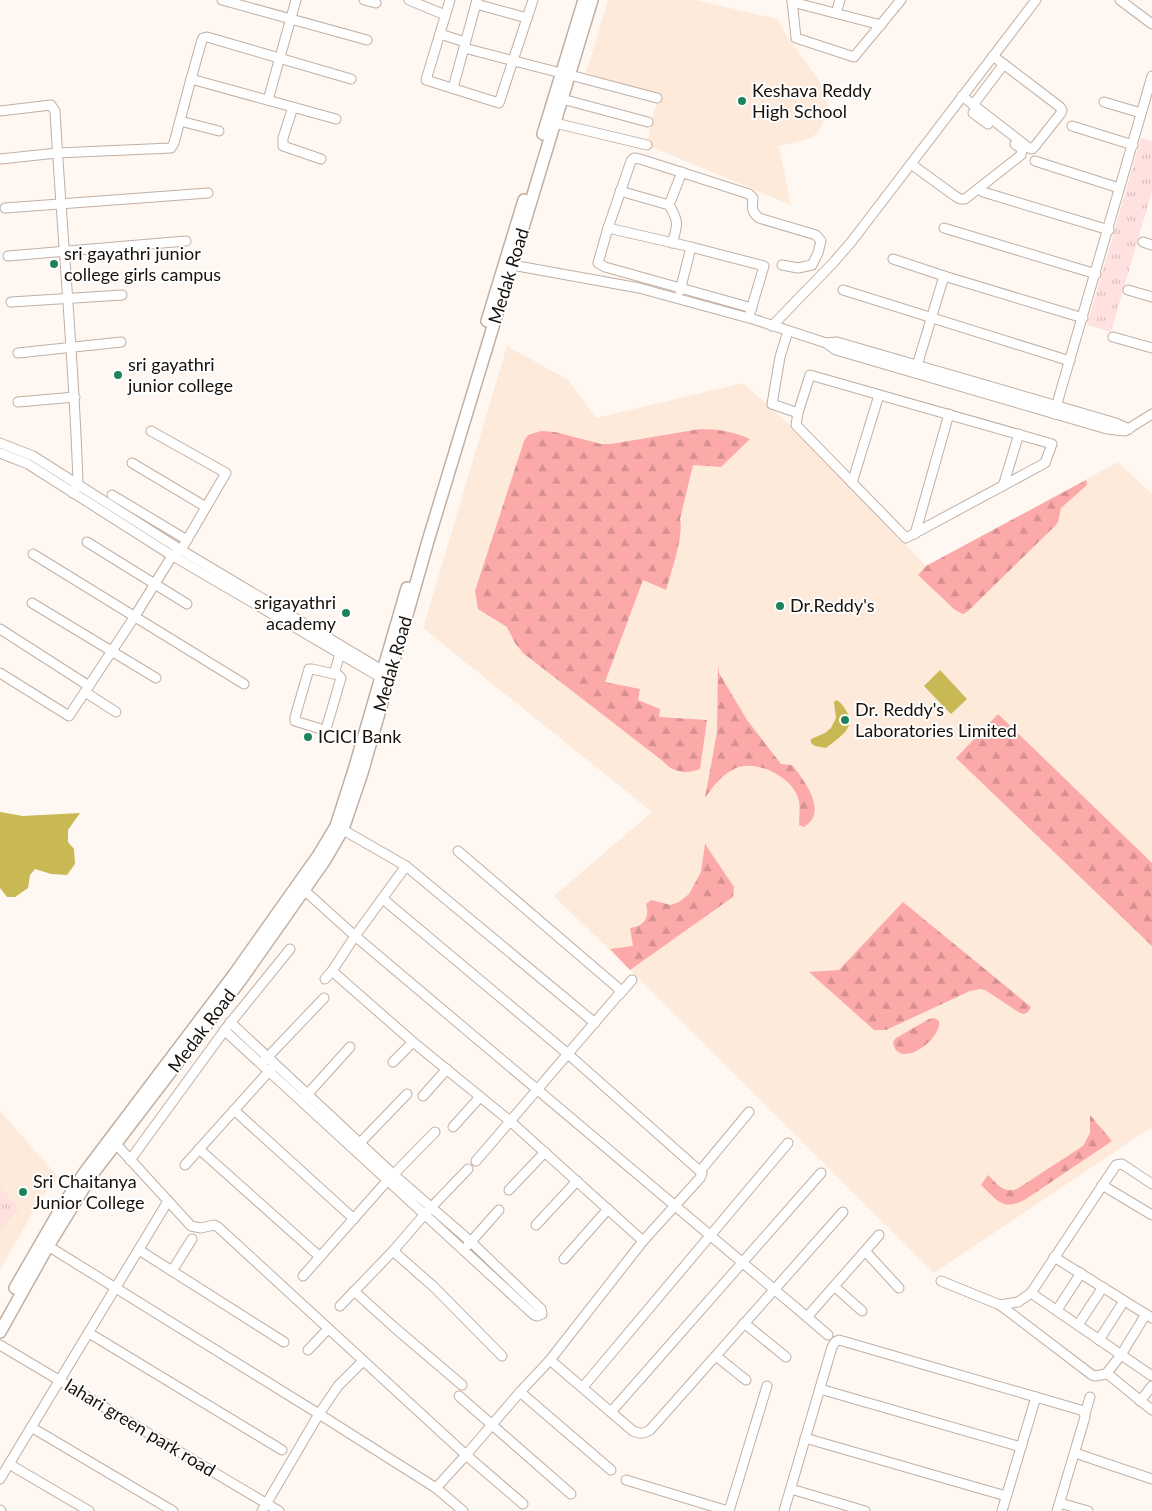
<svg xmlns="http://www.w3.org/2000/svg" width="1152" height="1511" viewBox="0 0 1152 1511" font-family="Lato,sans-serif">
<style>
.built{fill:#feeadb}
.grass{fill:url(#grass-tufts)}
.forest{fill:url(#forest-firs)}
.water{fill:#c8b955}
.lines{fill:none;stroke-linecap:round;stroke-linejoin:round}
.minor-casing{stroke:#c1afa2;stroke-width:11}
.major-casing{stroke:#c1afa2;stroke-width:14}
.minor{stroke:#fff;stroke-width:9}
.major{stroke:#fff;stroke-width:11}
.poi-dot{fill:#1e835c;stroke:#fff;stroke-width:2}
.labels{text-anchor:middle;stroke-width:4;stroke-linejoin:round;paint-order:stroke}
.poi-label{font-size:18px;fill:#18120d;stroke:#fff;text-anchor:start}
.street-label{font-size:18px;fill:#18120d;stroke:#fff}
</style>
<defs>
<pattern id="grass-tufts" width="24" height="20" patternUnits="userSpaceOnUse" patternTransform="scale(1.25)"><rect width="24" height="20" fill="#ffe1e0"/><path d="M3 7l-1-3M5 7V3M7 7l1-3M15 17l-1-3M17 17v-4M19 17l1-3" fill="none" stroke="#dac0bf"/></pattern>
<pattern id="forest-firs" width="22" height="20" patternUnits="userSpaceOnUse" patternTransform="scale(1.25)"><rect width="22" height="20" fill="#fca9aa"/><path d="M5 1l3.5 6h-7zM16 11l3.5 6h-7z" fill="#d79091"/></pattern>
</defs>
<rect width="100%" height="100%" fill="#fff8f2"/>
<g class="built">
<polygon points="608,0 696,0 777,19 786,35 817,77 824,90 828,108 821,128 812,138 779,146 791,205 647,145 654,110 661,95 586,73"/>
<polygon points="507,346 567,379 596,418 743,383 798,432 926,566 1118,462 1152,494 1152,1127 934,1273 630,970 554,896 652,812 423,628"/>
<polygon points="0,1111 58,1177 41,1198 0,1270"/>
</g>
<g class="grass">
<polygon points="1141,138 1152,141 1152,191 1111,332 1087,325"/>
<polygon points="0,1187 20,1209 0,1230"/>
</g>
<g class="forest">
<path d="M700,429C719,429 734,432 750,439L721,467L693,465L680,519C684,535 671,573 666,590L643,580L605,682L640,689L638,700L660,709L659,717L707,720L700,769C688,774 673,773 664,762L523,653L515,643L507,627L478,609L475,591L524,441L528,435L541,431L555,432L601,444H611Z"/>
<polygon points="1086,480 1087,485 1061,508 1058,522 1056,525 968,611 963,614 955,610 918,575 926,566"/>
<path d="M718,665L719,673L747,720L781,764L792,765C804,780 829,812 804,827L799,825C799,816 801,807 798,798C792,777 755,758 734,769C721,776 713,786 705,798L717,732Z"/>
<polygon points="998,714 1152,863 1152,946 956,758"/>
<path d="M705,844L734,887L733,897L630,970L610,949L633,946L630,928C644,926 650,918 646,904L651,900L671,905L679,902L689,894L701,872Z"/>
<polygon points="903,902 1031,1007 1028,1012 1024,1014 1020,1013 985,990 980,989 970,991 886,1030 874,1030 809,972 839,970"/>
<path d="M934,1018L939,1021C943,1039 897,1072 893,1042L896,1038L929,1019Z"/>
<path d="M1090,1115L1112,1141L1026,1199C1003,1212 997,1200 981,1185L988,1175C997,1184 1004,1194 1017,1189L1083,1146L1090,1133Z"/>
</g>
<g class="water">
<polygon points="940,670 967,699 951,714 924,686"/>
<path d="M836,700C841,702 844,707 847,712C857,728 837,739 826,748L815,746L811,743V739L825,733L831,728L836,718L834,702Z"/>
<polygon points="0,812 23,816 80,813 68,830 68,842 74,849 75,864 67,875 51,874 35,869 30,875 28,888 15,897 7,897 0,888"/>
</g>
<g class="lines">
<defs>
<g id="minor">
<polyline points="222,0 367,40"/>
<polyline points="364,0 376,3"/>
<polyline points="409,0 445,15"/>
<polyline points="450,0 426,80 499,103 533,0"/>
<polyline points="792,0 796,38 854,57 901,0"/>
<polyline points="1120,0 1152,24"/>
<polyline points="792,2 881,25"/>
<polyline points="476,4 527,18"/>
<polyline points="836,13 840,0"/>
<polyline points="440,34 465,42"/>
<polyline points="464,48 561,73"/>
<polyline points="570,75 657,98"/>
<polyline points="191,79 202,40 203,38 207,37 351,79"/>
<polyline points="453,88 477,0"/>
<polyline points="962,96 1029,148 1032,149 1035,146 1061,113 1062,110 1060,107 993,56"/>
<polyline points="562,99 648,122"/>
<polyline points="268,100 296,0"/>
<polyline points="1104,102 1141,113"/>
<polyline points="973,105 1004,64"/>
<polyline points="293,107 283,138 283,146 321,159"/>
<path d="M0,111L51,105L55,111C62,235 74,359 78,483L73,493"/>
<polyline points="973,113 988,124"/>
<polyline points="180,121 219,131"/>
<polyline points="555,123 647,145"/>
<polyline points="1072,126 1133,145"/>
<polyline points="0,159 57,153 171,148 174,143 191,79 336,119"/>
<polyline points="1035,161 1119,188"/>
<polyline points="911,164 955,196 960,199 965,199 1021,155 1022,149 1015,144"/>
<polyline points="620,191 669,205"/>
<polyline points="983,192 1109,230"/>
<polyline points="5,208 208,193"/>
<path d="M608,228L631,161L634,158L640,159L749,194L753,198C752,207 751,212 759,218L816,235L821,241L818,253L812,265L798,268L782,265"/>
<polyline points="944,228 1096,274"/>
<polyline points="1143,242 1152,245"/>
<path d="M672,243C678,225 679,221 669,205L682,172"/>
<polyline points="691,247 608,228 598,263 605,267 752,308"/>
<polyline points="8,256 186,241"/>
<polyline points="893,259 944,276 916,369"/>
<polyline points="512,265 639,288 756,320 826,343 836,350 1107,429 1125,431 1152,414"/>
<polyline points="944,276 1083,318"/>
<polyline points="843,290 1070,361"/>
<polyline points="1128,290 1152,297"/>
<polyline points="680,291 691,247 764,266 750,313"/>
<polyline points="11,302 122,295"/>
<polyline points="772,326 833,263 852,241 1036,0"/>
<polyline points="788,331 780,357 772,404 798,413 810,375 1052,444 1045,463 906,538 796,425 798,413"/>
<polyline points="1113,337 1152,348"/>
<polyline points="826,343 837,342 1116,423 1129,429"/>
<polyline points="18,353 121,342"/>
<polyline points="18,402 75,397"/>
<polyline points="1054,414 1152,76"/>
<polyline points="0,443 33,456 181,550 382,670"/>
<polyline points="0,453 28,464 168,553 380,677"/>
<polyline points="132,463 206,507"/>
<polyline points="852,483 879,395"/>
<polyline points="1003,486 1019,434"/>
<polyline points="112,495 187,540"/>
<polyline points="915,534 949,414"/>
<polyline points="87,542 187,604"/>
<polyline points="33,554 244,684"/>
<polyline points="32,603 156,678"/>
<polyline points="0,629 89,686"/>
<polyline points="0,673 69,716 135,616 172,556 181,550 226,473 151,431"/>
<polyline points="334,674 312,669 309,669 295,717 295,721 324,730 326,729 341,678 338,675 334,674 340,654"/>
<polyline points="85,692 116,712"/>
<polyline points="338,827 406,866 595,1023"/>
<polyline points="458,851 618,988 620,993 476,1161"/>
<polyline points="406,866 355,936 332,971 413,1042 510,1121 643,1241"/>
<polyline points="304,890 355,936 807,1317 879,1235"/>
<polyline points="325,979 332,971"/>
<polyline points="619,995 632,980"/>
<polyline points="224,1030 534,1315 537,1316 542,1314 541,1309 470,1241 394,1175 230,1022"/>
<polyline points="264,1061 324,998"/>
<polyline points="393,1062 413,1042"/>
<polyline points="423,1096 447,1069"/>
<polyline points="305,1097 350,1047"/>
<polyline points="234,1110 354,1219"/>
<polyline points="453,1127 480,1097"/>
<polyline points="116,1144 191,1226 201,1228 214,1225 218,1227 466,1455 520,1392 550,1360 643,1241 700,1178 702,1173 568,1054 383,899"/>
<polyline points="357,1146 407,1094"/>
<polyline points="199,1149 319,1256"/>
<polyline points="130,1160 227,1027 290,949"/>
<polyline points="185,1165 271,1069"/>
<polyline points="700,1171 749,1112"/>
<polyline points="1102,1185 1152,1215"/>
<polyline points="509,1190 545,1152"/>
<polyline points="536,1225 577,1181"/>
<polyline points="468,1245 499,1210"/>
<polyline points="48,1246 319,1414 262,1511"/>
<polyline points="139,1250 284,1342"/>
<polyline points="393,1251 434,1287 502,1356"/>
<polyline points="865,1251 899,1288"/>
<polyline points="1054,1257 1152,1318"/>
<polyline points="564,1259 608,1209"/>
<polyline points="172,1271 192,1239"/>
<polyline points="303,1276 387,1181 435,1132"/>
<polyline points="941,1281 1000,1305 1018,1302 1031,1293 1116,1165 1122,1164 1152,1184"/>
<polyline points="835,1287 862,1311"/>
<polyline points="354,1291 395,1328 462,1385"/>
<polyline points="1031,1293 1152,1376"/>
<polyline points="1000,1305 1092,1375 1095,1376 1106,1374 1109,1375 1152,1410"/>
<polyline points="340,1306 393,1251 424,1215 468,1169"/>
<polyline points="1057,1310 1081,1273"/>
<polyline points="807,1317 828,1335"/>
<polyline points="744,1323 786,1357"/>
<polyline points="1078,1325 1103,1287"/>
<polyline points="89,1333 282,1450"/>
<polyline points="1099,1340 1124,1301"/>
<polyline points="0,1345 279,1511"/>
<polyline points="308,1350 328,1329"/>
<polyline points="716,1356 746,1380"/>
<path d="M550,1360L633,1431C640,1434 643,1434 650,1430L843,1212"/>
<polyline points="362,1362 338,1386 319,1414 436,1488 463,1511"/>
<polyline points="1106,1374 1121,1355 1146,1314"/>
<polyline points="583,1387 788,1143"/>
<polyline points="820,1389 1021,1447"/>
<polyline points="520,1392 611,1470"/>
<polyline points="459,1396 571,1494"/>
<polyline points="1140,1401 1152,1386"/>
<polyline points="611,1412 821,1173"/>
<polyline points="1085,1414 1090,1397"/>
<polyline points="31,1427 173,1511"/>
<polyline points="805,1438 1006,1496"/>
<polyline points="1075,1453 1152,1479"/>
<polyline points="9,1464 89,1511"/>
<polyline points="0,1479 168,1201"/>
<polyline points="626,1480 728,1511"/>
<polyline points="436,1488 466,1455 523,1504"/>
<polyline points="791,1489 865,1511"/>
<polyline points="1060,1503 1088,1511"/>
<polyline points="0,1510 1,1511"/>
<polyline points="729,1511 767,1386"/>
<polyline points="784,1511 832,1347 835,1342 839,1340 1084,1411 1085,1417 1057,1511"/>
<polyline points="1002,1511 1036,1397"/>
</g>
<g id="major">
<polyline points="543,134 584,0"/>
<polyline points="487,321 524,200"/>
<polyline points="15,1288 60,1210 85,1172 233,976 318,856 336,826 354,770 407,588"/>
<polyline points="0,1332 48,1246 91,1176 240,981 325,860 343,829 362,773 428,541 592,0"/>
</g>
</defs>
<use href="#minor" class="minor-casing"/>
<use href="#major" class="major-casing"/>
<use href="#minor" class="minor"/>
<use href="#major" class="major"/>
</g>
<g class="poi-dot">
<circle cx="742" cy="101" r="5"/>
<circle cx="54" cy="264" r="5"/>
<circle cx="118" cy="375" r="5"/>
<circle cx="780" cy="606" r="5"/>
<circle cx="346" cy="613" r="5"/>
<circle cx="845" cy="720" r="5"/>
<circle cx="308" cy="737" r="5"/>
<circle cx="23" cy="1192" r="5"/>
</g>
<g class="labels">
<g class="poi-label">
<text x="752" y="97">Keshava Reddy<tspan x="752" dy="21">High School</tspan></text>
<text x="64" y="260">sri gayathri junior<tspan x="64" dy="21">college girls campus</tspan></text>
<text x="128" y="371">sri gayathri<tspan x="128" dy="21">junior college</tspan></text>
<text x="336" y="609" text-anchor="end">srigayathri<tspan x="336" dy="21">academy</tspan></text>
<text x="790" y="612">Dr.Reddy's</text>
<text x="855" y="716">Dr. Reddy's<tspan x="855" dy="21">Laboratories Limited</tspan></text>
<text x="318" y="743">ICICI Bank</text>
<text x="33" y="1188">Sri Chaitanya<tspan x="33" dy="21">Junior College</tspan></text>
</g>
<g class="street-label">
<text transform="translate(509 276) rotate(-73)" y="6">Medak Road</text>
<text transform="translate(393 664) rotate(-74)" y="6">Medak Road</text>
<text transform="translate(202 1031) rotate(-53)" y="6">Medak Road</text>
<text transform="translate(140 1428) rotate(31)" y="6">lahari green park road</text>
</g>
</g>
</svg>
